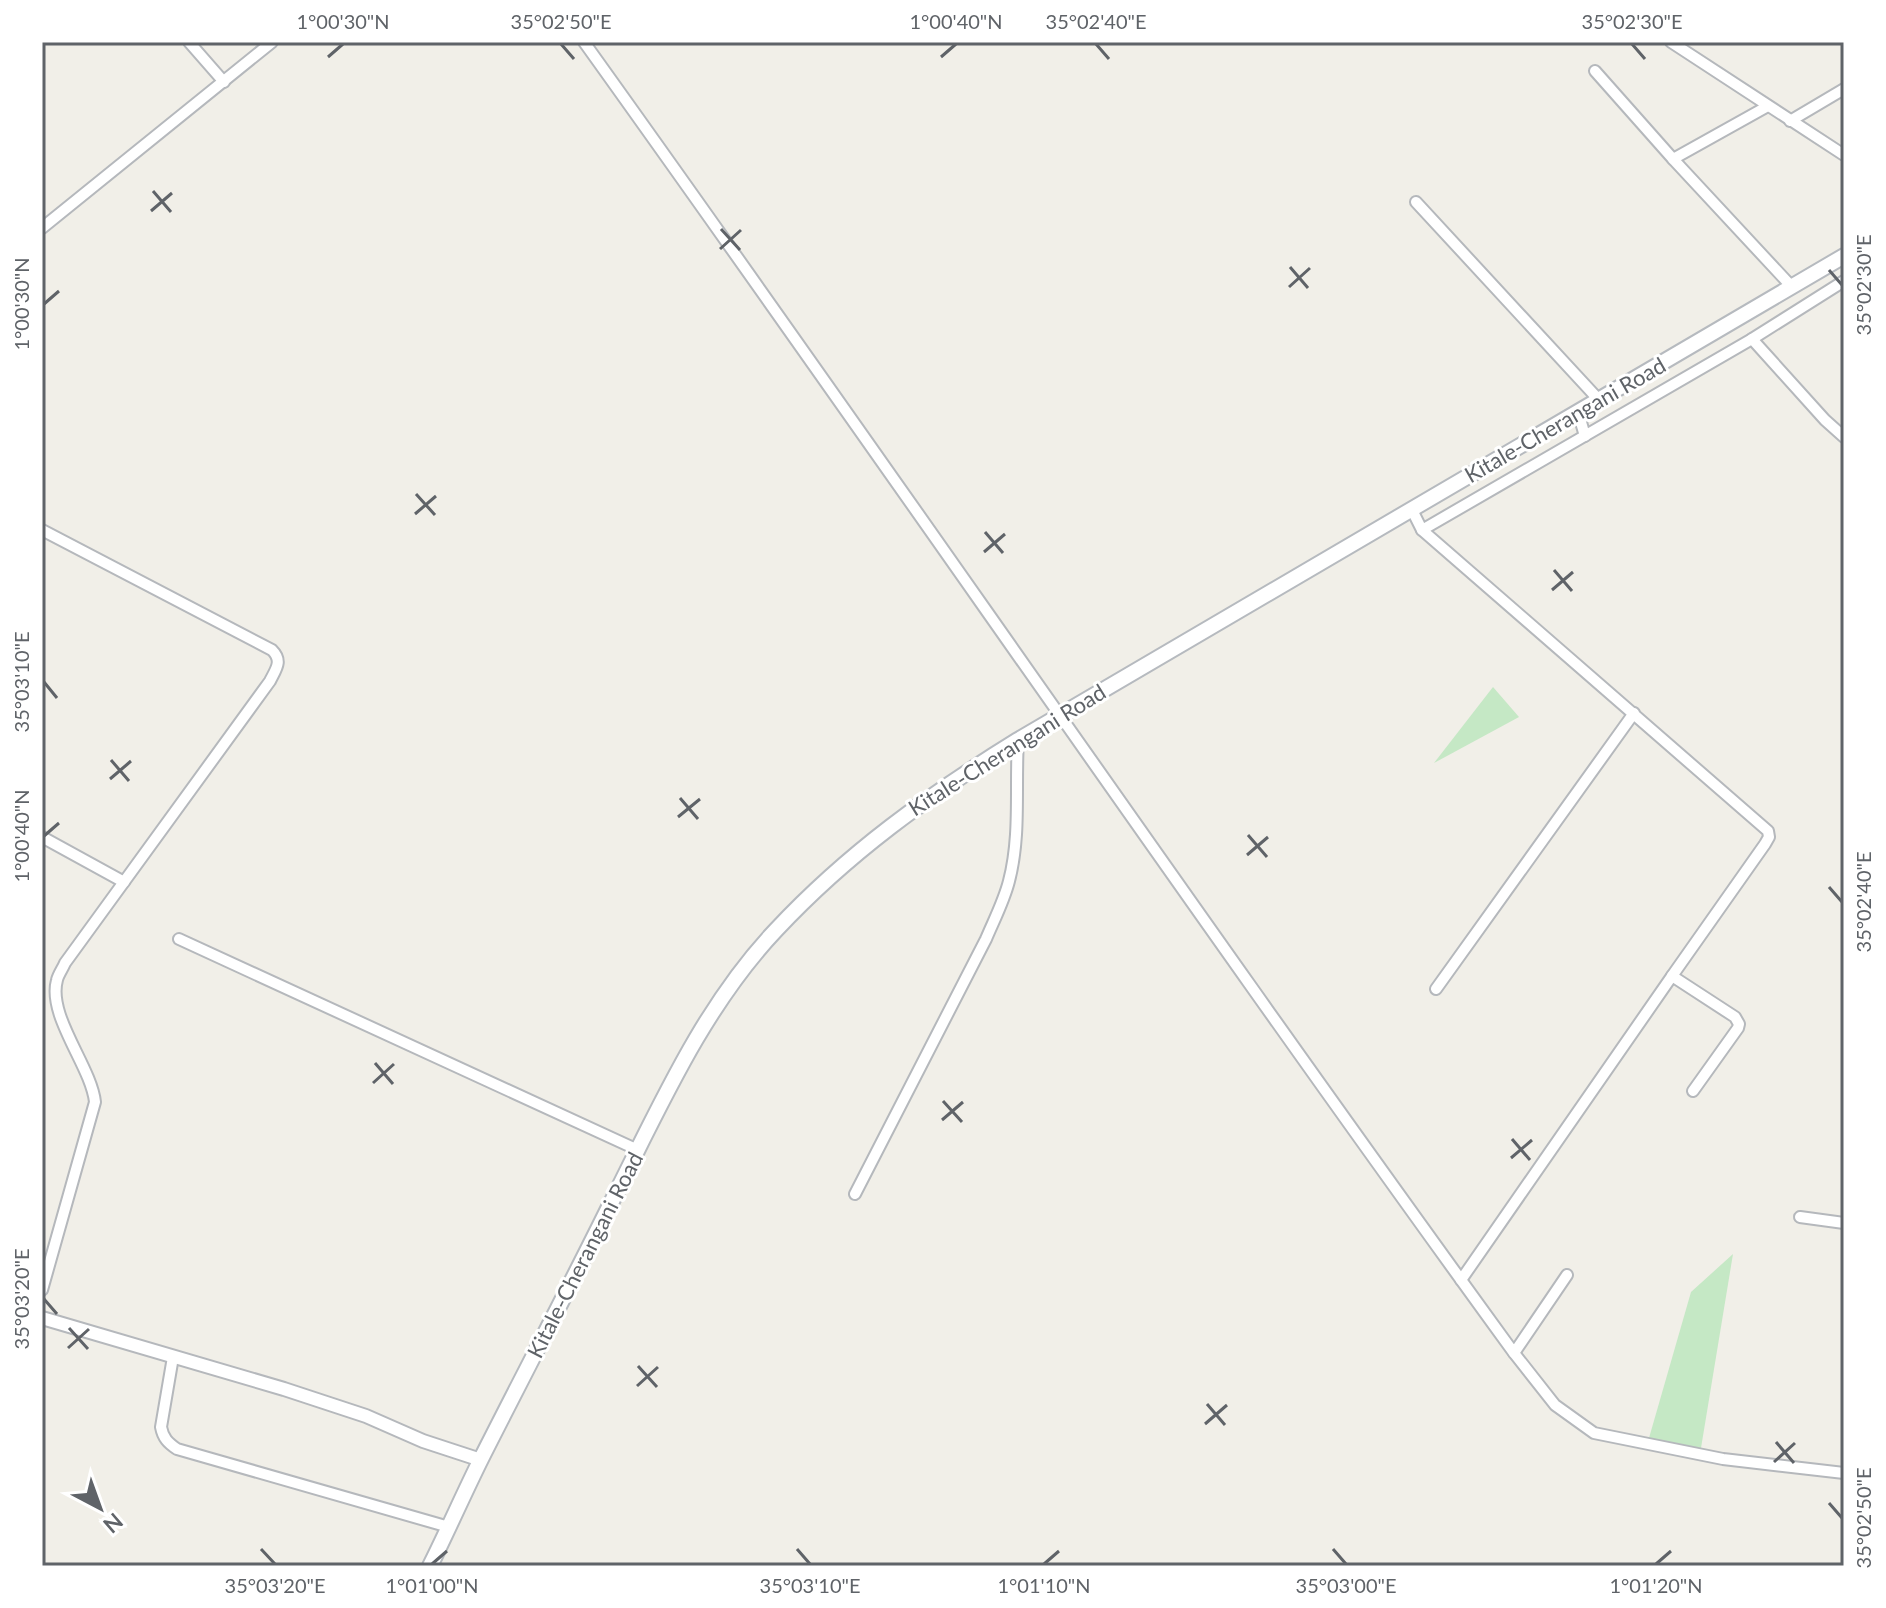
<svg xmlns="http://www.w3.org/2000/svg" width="1886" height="1608" viewBox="0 0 1886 1608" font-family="Lato,sans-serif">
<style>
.green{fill:#c5e8c5}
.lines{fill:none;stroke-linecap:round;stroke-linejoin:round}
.minor-casing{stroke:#b5b8bc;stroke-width:14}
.tertiary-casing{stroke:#b5b8bc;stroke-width:16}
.secondary-casing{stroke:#b6babf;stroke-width:18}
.minor{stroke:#fff;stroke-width:10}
.tertiary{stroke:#fff;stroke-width:12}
.secondary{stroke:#fff;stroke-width:14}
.ticks{fill:none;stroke:#5f6368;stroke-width:3}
.labels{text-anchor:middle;stroke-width:6;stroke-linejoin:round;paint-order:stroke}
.street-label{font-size:22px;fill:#5f6368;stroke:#fff}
.neatline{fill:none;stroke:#5f6368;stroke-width:3}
.ticks-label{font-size:20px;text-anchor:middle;fill:#5f6368}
</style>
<rect width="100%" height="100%" fill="#f1efe8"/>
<g class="green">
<polygon points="1493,687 1519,717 1434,763"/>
<polygon points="1733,1254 1701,1448 1649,1438 1691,1292"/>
</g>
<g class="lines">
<defs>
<g id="minor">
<polyline points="189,42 224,82"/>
<path d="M584,42C896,477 1199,920 1514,1353L1567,1275"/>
<polyline points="1671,42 1844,155"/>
<polyline points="1595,71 1673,159 1792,287"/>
<polyline points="1790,121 1844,89"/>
<polyline points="1673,159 1768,106"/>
<polyline points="1416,202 1599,400"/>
<polyline points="42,228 272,42"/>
<polyline points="1752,339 1825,420 1844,437"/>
<polyline points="1578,412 1585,436"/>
<polyline points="1412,510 1422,530 1768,831 1769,837 1765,844 1672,976 1735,1017 1739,1024 1738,1028 1693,1091"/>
<path d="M42,530L272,650C283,661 276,669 270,681L65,963C63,968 58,975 57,980C47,1016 91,1066 95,1102L42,1290"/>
<polyline points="1422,530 1752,339 1844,281"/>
<polyline points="42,837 124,882"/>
<polyline points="179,939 638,1150"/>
<polyline points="1436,989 1634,713"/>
<path d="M855,1194L986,939C994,920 1004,901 1009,881C1021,835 1015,787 1018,740"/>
<polyline points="1800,1217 1844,1223"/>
<polyline points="1461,1280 1672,976"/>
<polyline points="1514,1353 1555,1405 1594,1433 1723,1459 1844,1473"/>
<path d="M173,1357L161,1427C163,1438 168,1443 177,1449L449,1527"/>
</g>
<polyline id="tertiary" points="42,1318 284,1389 366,1416 423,1441 481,1460"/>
<path id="secondary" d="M430,1566C448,1530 464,1493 482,1457C524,1374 567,1292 608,1209C657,1113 701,1009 776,930C848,853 929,795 1018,740L1844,256"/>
</defs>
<use href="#minor" class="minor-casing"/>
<use href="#tertiary" class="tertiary-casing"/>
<use href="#secondary" class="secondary-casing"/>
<use href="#minor" class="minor"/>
<use href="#tertiary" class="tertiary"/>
<use href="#secondary" class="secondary"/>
</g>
<path class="ticks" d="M561,44L574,59M1096,44L1109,59M1632,44L1645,59M328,57L343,44M941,57L956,44M153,191L171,212M151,211L172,193M721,229L740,250M720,249L741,230M1290,267L1308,288M1829,270L1842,285M1289,287L1310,268M44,304L59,291M416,494L435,515M415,514L436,496M985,532L1003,553M984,552L1005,534M1554,570L1572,591M1552,590L1573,572M44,682L57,698M111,760L129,781M110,779L131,761M680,798L698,819M678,817L700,799M1248,835L1267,857M44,836L59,823M1247,855L1268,837M1829,887L1842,902M375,1063L393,1084M373,1083L394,1064M943,1101L962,1122M942,1120L963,1102M1512,1139L1530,1160M1511,1158L1532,1140M44,1299L57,1314M69,1328L88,1349M68,1348L89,1329M638,1366L657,1387M637,1386L658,1367M1207,1404L1225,1425M1205,1424L1227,1405M1776,1442L1794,1463M1774,1462L1795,1443M1829,1503L1842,1518M261,1549L275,1564M797,1549L810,1564M1333,1549L1346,1564M432,1564L447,1551M1044,1564L1059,1551M1656,1564L1671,1551"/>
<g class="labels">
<g class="street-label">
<text transform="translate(1565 420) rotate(-30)" y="8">Kitale-Cherangani Road</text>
<text transform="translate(1007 750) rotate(-32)" y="8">Kitale-Cherangani Road</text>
<text transform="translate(585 1255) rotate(-63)" y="8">Kitale-Cherangani Road</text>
</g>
</g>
<rect width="1886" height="1608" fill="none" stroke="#ffffff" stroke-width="88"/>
<g transform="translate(100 1508) rotate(139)" stroke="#ffffff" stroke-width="6" paint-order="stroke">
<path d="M0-6L14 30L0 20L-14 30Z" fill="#5f6368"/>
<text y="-12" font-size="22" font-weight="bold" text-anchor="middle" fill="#5f6368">N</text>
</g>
<rect x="44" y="44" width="1798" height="1520" class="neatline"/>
<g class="ticks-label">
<text x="343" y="29">1°00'30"N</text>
<text x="561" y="29">35°02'50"E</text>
<text x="956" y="29">1°00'40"N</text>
<text x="1096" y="29">35°02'40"E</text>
<text x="1632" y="29">35°02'30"E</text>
<text transform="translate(1864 285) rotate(-90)" y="7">35°02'30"E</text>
<text transform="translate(22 304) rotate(-90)" y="7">1°00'30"N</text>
<text transform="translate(22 682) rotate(-90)" y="7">35°03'10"E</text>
<text transform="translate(22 836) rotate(-90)" y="7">1°00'40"N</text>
<text transform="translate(1864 902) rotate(-90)" y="7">35°02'40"E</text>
<text transform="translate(22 1299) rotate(-90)" y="7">35°03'20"E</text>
<text transform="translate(1864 1518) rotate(-90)" y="7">35°02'50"E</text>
<text x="275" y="1593">35°03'20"E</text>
<text x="432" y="1593">1°01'00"N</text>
<text x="810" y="1593">35°03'10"E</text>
<text x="1044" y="1593">1°01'10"N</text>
<text x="1346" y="1593">35°03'00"E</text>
<text x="1656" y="1593">1°01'20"N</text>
</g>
</svg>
